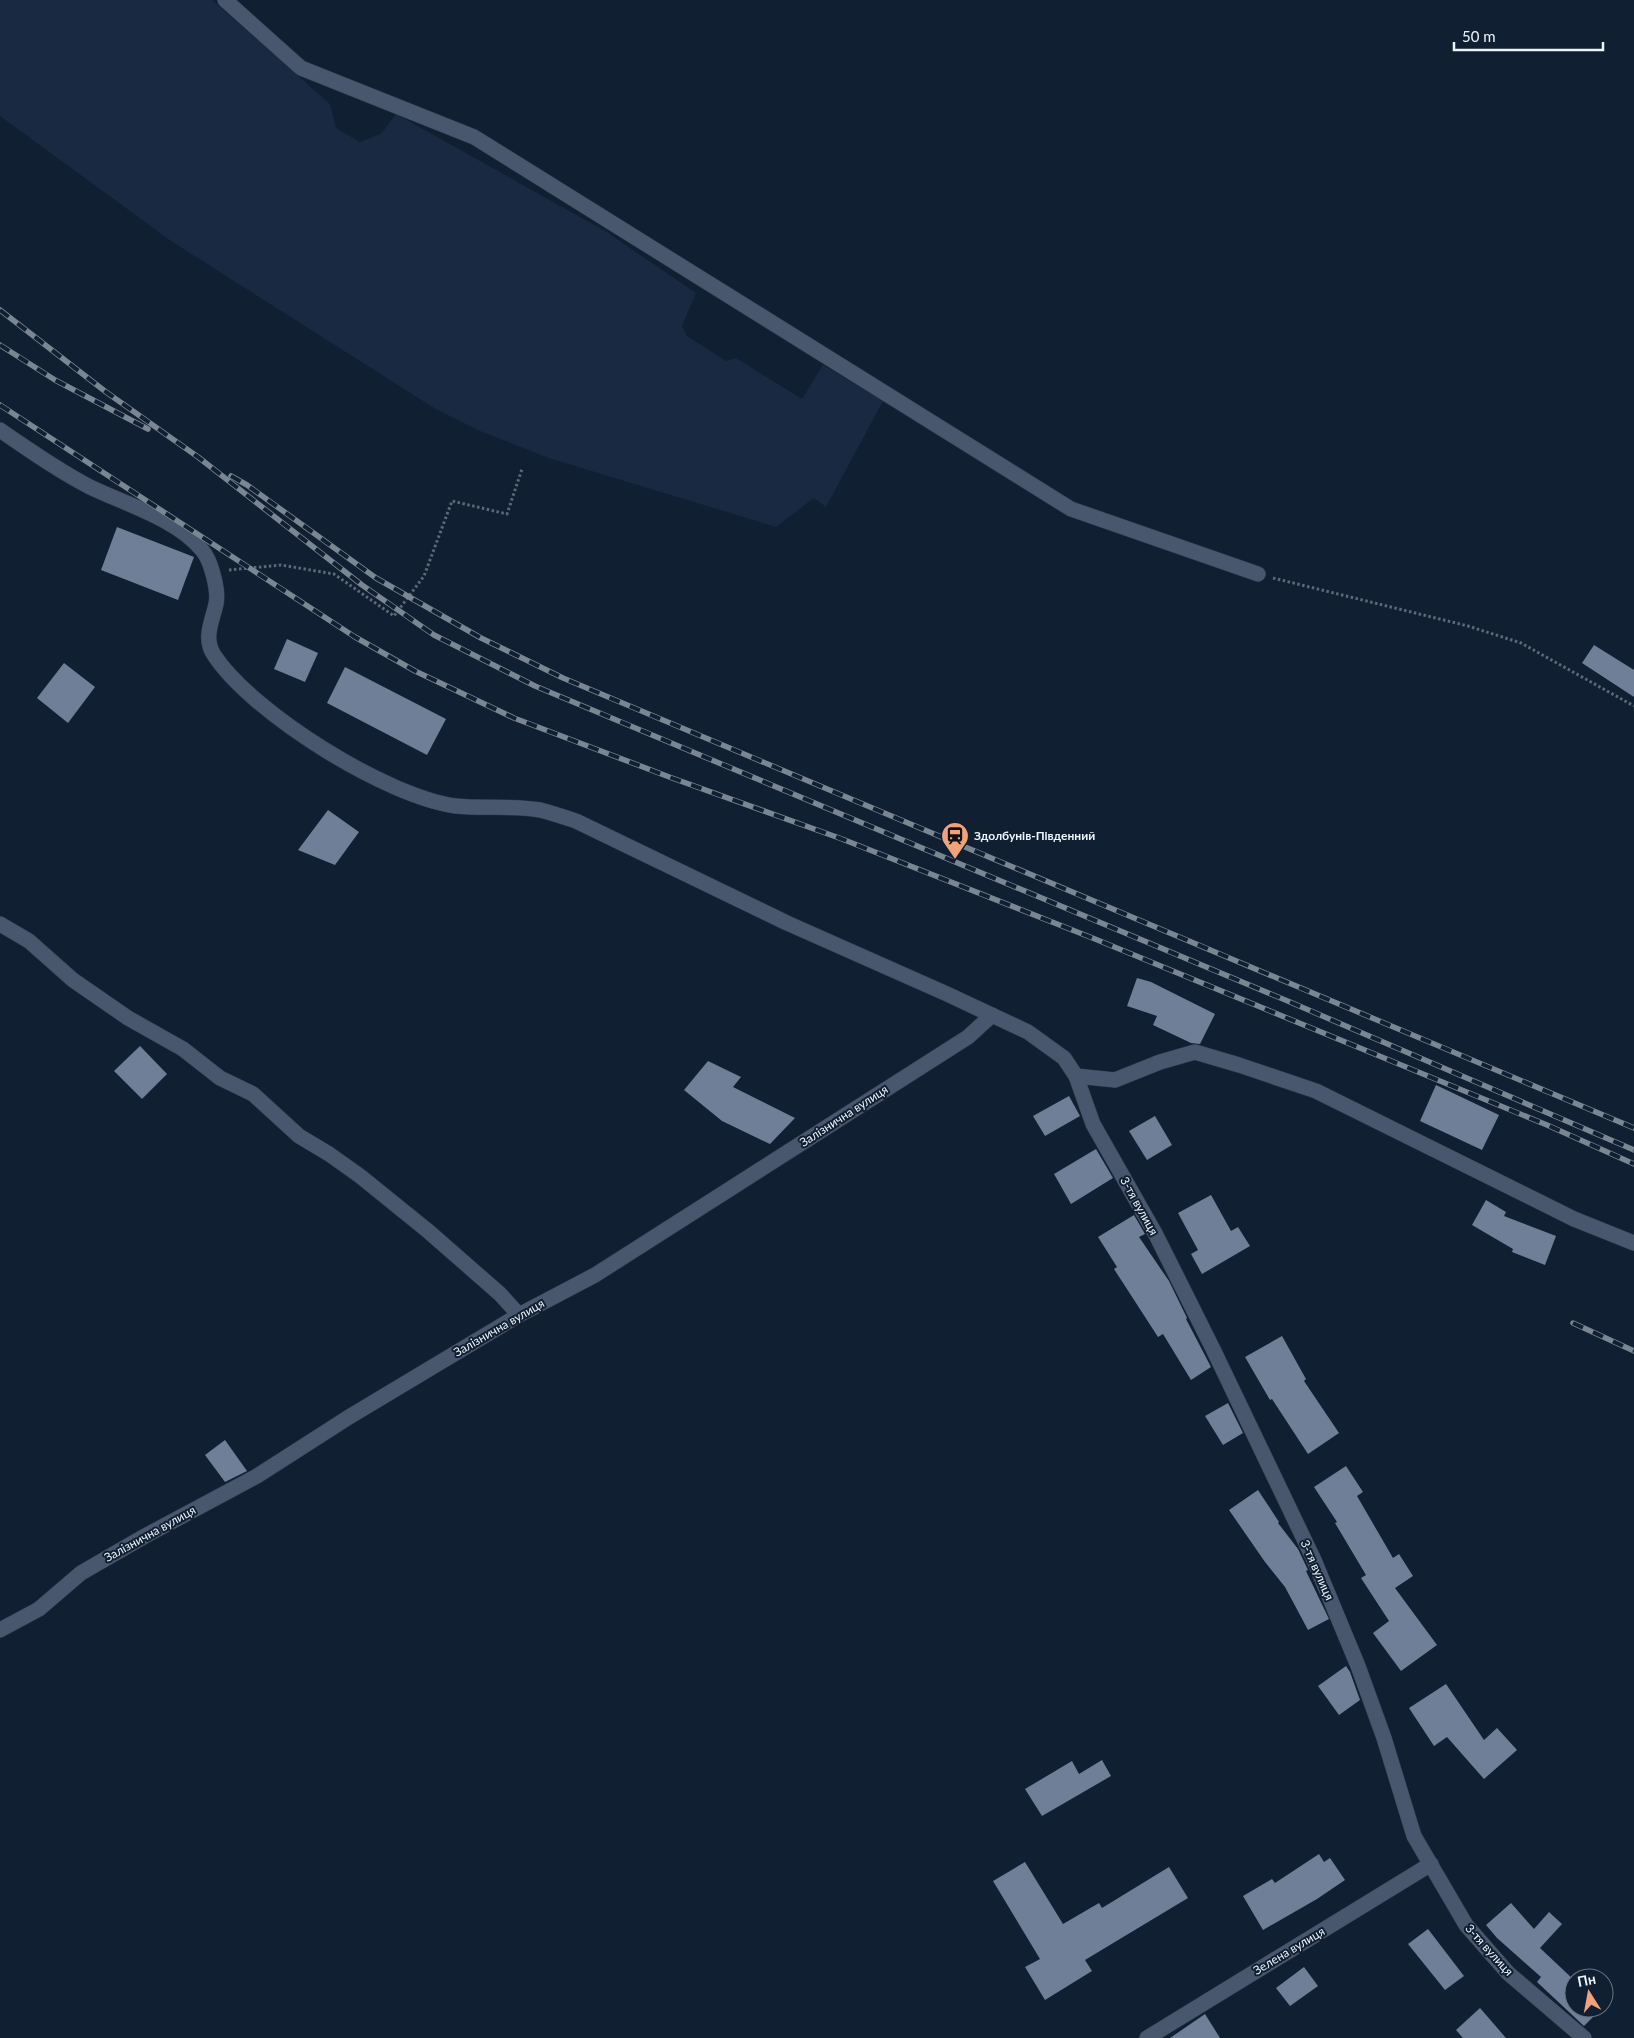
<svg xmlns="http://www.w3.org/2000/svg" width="1634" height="2038" viewBox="0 0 1634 2038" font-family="Lato,sans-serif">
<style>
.built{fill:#182941}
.building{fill:#6e7f97}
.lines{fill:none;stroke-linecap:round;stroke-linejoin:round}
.minor-casing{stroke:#303746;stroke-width:16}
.path{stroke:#5d6878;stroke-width:3;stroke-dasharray:2.5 2.5;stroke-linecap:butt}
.minor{stroke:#48576e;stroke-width:15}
.rail-casing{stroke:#7b8693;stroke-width:5.5}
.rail{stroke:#111f32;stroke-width:4;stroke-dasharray:11;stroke-linecap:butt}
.labels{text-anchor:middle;stroke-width:4;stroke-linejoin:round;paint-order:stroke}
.poi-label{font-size:12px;font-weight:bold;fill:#eef4fc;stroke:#111f32;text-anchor:start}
.street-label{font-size:12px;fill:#eef4fc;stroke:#111f32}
</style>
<rect width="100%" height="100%" fill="#111f32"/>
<polygon class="built" points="0,0 212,0 330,104 336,128 360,142 381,134 396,114 605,231 696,293 682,326 687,336 726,361 736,358 802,399 823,365 883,401 826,507 814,498 776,527 549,458 480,431 434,408 171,241 0,116"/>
<g class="building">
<polygon points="117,527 194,557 178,600 101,570"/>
<polygon points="287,639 318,653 305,682 274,669"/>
<polygon points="1594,645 1634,670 1634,697 1582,663"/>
<polygon points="64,663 95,687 68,723 37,698"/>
<polygon points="345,667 446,719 427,755 327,703"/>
<polygon points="328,810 359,832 335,865 298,850"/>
<polygon points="1137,978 1151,982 1215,1014 1200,1044 1191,1043 1153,1025 1157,1016 1127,1006"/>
<polygon points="140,1046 167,1074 142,1099 114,1071"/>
<polygon points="708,1061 741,1077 733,1087 795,1118 770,1144 722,1121 684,1090"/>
<polygon points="1436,1085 1499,1115 1482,1150 1420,1121"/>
<polygon points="1069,1096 1080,1116 1045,1136 1033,1116"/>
<polygon points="1155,1116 1172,1145 1147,1160 1129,1131"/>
<polygon points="1096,1149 1113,1178 1071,1204 1054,1174"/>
<polygon points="1211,1195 1231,1231 1238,1227 1250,1246 1202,1274 1191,1254 1198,1250 1178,1213"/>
<polygon points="1486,1200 1506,1212 1504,1216 1556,1236 1545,1265 1512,1252 1513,1249 1472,1225"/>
<polygon points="1134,1215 1145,1234 1139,1237 1169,1281 1187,1318 1186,1319 1211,1367 1191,1380 1163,1334 1158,1337 1114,1269 1117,1267 1098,1237"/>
<polygon points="1282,1336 1306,1379 1304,1381 1339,1433 1308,1454 1272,1399 1270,1400 1245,1357"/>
<polygon points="1228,1403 1243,1433 1223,1445 1205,1416"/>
<polygon points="225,1440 247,1471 225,1482 205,1455"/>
<polygon points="1346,1466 1363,1492 1357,1496 1393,1558 1399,1554 1413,1576 1395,1588 1437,1645 1401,1671 1373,1633 1389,1621 1361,1578 1366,1575 1335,1523 1337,1522 1314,1487"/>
<polygon points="1258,1490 1279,1522 1278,1523 1298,1549 1308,1570 1306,1571 1329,1619 1308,1630 1285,1587 1265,1562 1229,1510"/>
<polygon points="1346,1666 1350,1672 1360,1700 1339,1715 1318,1686"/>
<polygon points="1446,1684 1484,1740 1497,1728 1517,1750 1484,1779 1447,1737 1434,1746 1409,1708"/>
<polygon points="1102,1760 1111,1776 1042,1816 1025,1789 1072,1761 1079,1774"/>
<polygon points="1319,1854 1324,1862 1330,1858 1345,1880 1317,1899 1263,1930 1243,1896 1272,1879 1275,1883"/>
<polygon points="1025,1862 1063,1924 1099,1903 1102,1908 1169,1867 1188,1898 1085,1960 1092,1971 1045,2000 1025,1967 1040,1959 993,1881"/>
<polygon points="1511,1903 1534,1929 1549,1912 1562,1924 1540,1948 1574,1980 1574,2008 1602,2008 1584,2026 1537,1982 1541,1977 1497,1938 1486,1925"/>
<polygon points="1428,1929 1464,1976 1445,1990 1408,1944"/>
<polygon points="1304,1967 1318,1986 1290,2006 1276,1988"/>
<polygon points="1480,2008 1506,2038 1463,2038 1456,2030"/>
<polygon points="1205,2014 1220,2038 1170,2038"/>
</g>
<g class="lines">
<defs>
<g id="minor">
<polyline points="225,0 301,68 474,137 1071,509 1258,574"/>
<path d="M0,430C29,450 59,471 90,487C125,504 177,519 202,550C211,560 219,591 216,604C212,622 203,638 214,655C252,713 387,797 456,806C483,809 512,805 540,810C552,813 564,817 576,821L787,923L947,994L1028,1032L1064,1058L1076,1076L1115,1080L1160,1062L1195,1052L1239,1065L1316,1091L1574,1219L1634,1243"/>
<polyline points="0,924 29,941 73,980 128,1018 183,1049 220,1078 253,1094 299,1136 329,1154 360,1176 428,1231 500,1294 519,1315"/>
<polyline points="1076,1076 1093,1124 1156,1235 1213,1349 1314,1560 1358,1666 1384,1738 1414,1836 1466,1925 1508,1973 1584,2038"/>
<polyline points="0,1630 39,1609 81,1573 145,1536 257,1476 349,1417 519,1315 595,1275 968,1037 992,1015"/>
<polyline points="1147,2038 1431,1864"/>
</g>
</defs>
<use href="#minor" class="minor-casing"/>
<g class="path">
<polyline points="229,570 281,565 334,574 394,616 424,576 452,501 507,514 522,469"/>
<polyline points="1273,578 1468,626 1521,643 1634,706"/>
</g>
<use href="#minor" class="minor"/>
<defs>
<g id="rail">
<polyline points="0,310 106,392 198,457 362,585 434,635 535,686 1290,1002 1634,1150"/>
<polyline points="0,345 55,380 148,429"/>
<polyline points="0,405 355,637 415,671 514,718 672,778 842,839 1095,939 1547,1125 1634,1164"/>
<polyline points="231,476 247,485 376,578 481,638 563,678 1634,1128"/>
<polyline points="1573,1323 1634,1351"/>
</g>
</defs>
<use href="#rail" class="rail-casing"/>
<use href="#rail" class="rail"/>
</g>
<defs>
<symbol id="station-pin" viewBox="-11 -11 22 30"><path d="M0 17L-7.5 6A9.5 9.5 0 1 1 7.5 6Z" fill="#f0a27a" stroke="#111f32"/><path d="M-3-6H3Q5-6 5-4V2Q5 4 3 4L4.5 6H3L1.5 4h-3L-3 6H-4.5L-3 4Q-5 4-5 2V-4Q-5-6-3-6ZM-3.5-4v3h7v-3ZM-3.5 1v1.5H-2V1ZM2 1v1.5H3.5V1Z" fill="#111"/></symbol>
</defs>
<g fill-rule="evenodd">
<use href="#station-pin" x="939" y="820" width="32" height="43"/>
</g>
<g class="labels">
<g class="poi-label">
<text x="974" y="840">Здолбунів-Південний</text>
</g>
<g class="street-label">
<text transform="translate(844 1116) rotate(-33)" y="4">Залізнична вулиця</text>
<text transform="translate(1139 1206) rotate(61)" y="4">3-тя вулиця</text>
<text transform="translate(499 1328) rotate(-30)" y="4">Залізнична вулиця</text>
<text transform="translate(150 1534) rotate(-29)" y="4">Залізнична вулиця</text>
<text transform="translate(1317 1570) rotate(66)" y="4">3-тя вулиця</text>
<text transform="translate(1489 1950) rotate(48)" y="4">3-тя вулиця</text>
<text transform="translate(1289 1951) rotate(-31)" y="4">Зелена вулиця</text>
</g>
</g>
<g transform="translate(1589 1993) rotate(349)"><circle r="24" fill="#111f32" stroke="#697483"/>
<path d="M0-4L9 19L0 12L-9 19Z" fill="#f0a27a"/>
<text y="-8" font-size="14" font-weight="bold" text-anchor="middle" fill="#eef4fc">Пн</text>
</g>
<path d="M1454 42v8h149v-8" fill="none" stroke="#eef4fc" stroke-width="2.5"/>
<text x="1462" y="42" font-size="15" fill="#eef4fc" stroke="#111f32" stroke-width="4" paint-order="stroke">50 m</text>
</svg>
